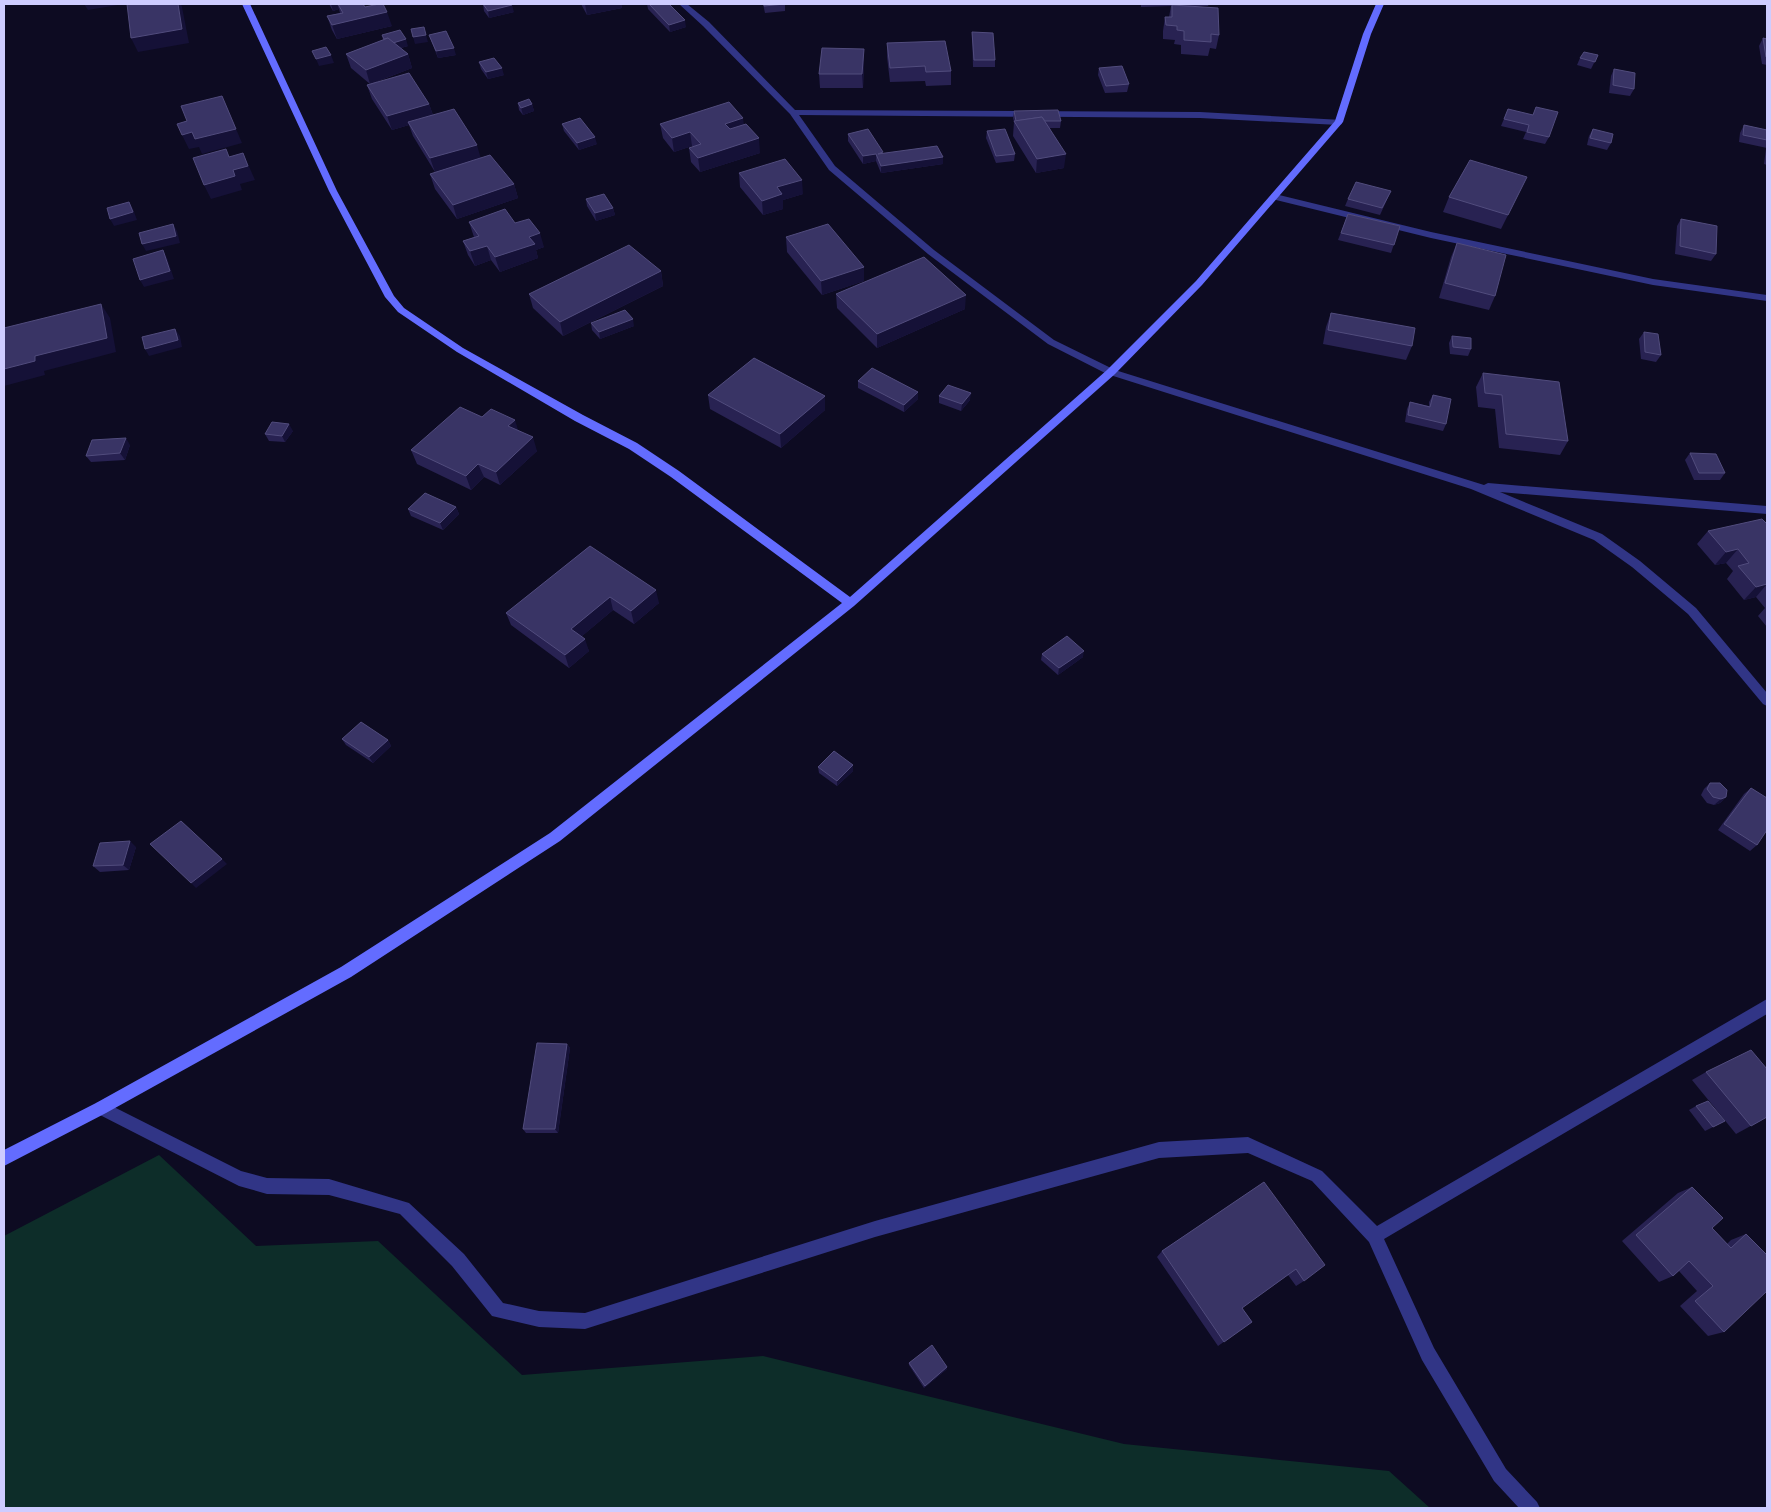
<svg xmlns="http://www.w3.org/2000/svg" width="1771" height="1512" viewBox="0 0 1771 1512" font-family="Inter,sans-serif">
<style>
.green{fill:#0d2d29}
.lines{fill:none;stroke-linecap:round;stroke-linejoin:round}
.street{fill:#313586;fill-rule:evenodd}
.secondary{fill:#636cff;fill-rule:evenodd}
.wall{fill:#282252}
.shaded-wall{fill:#151137}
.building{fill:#393465;stroke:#514c7d}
</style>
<rect width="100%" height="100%" fill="#0d0b22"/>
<polygon class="green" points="159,1155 256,1246 378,1241 522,1375 763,1356 1124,1444 1389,1471 1430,1508 4,1508 4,1236"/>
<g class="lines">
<g class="street">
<polygon points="679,4 687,4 709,22 795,110 1200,112 1342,120 1342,124 1339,125 1200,118 799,115 835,166 934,250 1054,340 1115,370 1484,485 1488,483 1767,506 1767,514 1500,492 1602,534 1640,561 1696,608 1767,693 1767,706 1763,704 1688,614 1632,567 1594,540 1471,489 1107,374 1048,344 928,254 829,170 790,114 703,26"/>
<polygon points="1275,194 1431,232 1653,279 1767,295 1767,301 1653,285 1431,238 1272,199 1272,195"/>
<polygon points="1767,999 1767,1014 1384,1239 1434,1348 1506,1469 1537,1502 1540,1508 1519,1508 1494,1481 1422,1360 1369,1242 1312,1181 1248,1153 1159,1158 875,1237 585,1329 539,1327 492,1316 452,1266 400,1214 329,1195 267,1194 239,1186 96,1113 94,1108 96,1103 101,1101 106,1103 241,1171 267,1178 329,1179 409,1203 464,1254 503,1303 539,1311 585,1313 875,1221 1159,1142 1248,1137 1322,1171 1377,1226"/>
</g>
<polygon class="secondary" points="242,4 250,4 337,191 394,296 404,308 463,348 583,415 637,443 679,471 850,597 1107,370 1196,281 1335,121 1363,34 1376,4 1384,4 1371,34 1343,122 1202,285 1115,374 854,606 560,841 351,977 106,1113 4,1166 4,1150 96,1103 341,967 550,833 842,603 671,477 629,449 575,421 457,352 398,312 385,297 329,191"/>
</g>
<g class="wall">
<polygon points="329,4 363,4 365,7 392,26 337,39 332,30 327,16 340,13 339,9 333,11"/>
<polygon points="483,4 514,12 489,18 484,11"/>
<polygon points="581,4 621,4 622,8 587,15"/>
<polygon points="647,4 669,4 686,27 670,32 648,9"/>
<polygon points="763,4 785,4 785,11 765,13"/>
<polygon points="1141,4 1209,4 1208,6 1191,6 1219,35 1216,49 1210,48 1208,56 1181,54 1181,45 1174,44 1175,40 1163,39 1163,31 1165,17 1169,17 1171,6 1141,7"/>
<polygon points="972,32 995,60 995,67 973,67"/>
<polygon points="382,35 408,46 401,48 408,54 412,68 376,82 429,104 433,115 481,158 514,184 518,198 457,219 435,189 430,174 454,167 435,172 413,136 409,125 392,130 372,99 367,85 370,84 351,68 346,54 383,40"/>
<polygon points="429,35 456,55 438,58"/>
<polygon points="1763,38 1767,39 1767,65 1762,64 1759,46"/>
<polygon points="887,43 951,71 951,85 926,86 925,81 890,82 887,57"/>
<polygon points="864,49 864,63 863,88 820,88 819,74"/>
<polygon points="1598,55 1591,69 1577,65 1580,58"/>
<polygon points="479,62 504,75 488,79 481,69"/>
<polygon points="1099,68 1129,84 1127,92 1105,93 1098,75"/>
<polygon points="1614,69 1634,89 1630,96 1609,93 1611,76"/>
<polygon points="518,103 532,104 534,111 523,115 519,110"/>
<polygon points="1508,109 1549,137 1545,144 1523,139 1526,132 1501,126"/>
<polygon points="1014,111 1061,121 1060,128 1050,128 1064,168 1036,173 1013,136 1014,122 1013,118"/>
<polygon points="562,124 597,144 579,150 564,131"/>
<polygon points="660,124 744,124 760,153 700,172 691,162 689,148 693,147 692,146 674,152 663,138"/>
<polygon points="1744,125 1767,130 1767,165 1764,164 1766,149 1767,148 1739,142 1740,133"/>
<polygon points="1593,129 1611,143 1607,150 1587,145 1589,136"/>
<polygon points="987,131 1015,154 1014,161 996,163 986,138"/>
<polygon points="848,134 883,153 943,164 881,173 876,161 863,164 848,141"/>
<polygon points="739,173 803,194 783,200 783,209 763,215 740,187"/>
<polygon points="1527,177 1501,229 1443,212 1449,197"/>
<polygon points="1391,191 1380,215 1345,206 1348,199"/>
<polygon points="586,199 613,208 615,215 596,221 587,206"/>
<polygon points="1348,214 1400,226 1391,253 1338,240"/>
<polygon points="1681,219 1716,254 1711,261 1675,254 1677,226"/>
<polygon points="469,222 515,223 544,247 536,250 538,258 500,272 491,260 475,266 468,255 463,241 474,237"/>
<polygon points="786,237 864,267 864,281 822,295 787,252"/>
<polygon points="1457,243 1495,296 1489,310 1439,298 1451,257"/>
<polygon points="661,271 663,286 563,336 533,308 529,294"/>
<polygon points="836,294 965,309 877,348 837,308"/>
<polygon points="1331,313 1412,346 1406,360 1323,344 1326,327"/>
<polygon points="591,323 634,326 600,339 592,330"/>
<polygon points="1644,332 1661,355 1656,362 1641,359 1639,339"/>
<polygon points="1452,336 1471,349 1468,356 1450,354 1449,343"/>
<polygon points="1483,373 1568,441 1560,455 1499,448 1495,409 1478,407 1476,387"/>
<polygon points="858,381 918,399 904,412 858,388"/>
<polygon points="708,395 825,396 825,410 781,448 710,409"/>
<polygon points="1433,395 1446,424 1443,431 1405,422 1407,409 1410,402 1429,406 1429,402"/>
<polygon points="939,396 970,400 961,411 939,403"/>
<polygon points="482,417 518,430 537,451 500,485 484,477 471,490 417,464 411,450"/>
<polygon points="293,431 285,442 269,441 265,434"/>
<polygon points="130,445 125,460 91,462 86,456"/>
<polygon points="1690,453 1725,473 1720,480 1694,480 1685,460"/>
<polygon points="456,507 459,514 443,530 411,516 408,509"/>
<polygon points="1767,524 1767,627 1758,616 1765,608 1756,597 1744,600 1727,579 1733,571 1726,563 1715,565 1697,544 1708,531"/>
<polygon points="590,546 659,603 634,624 613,610 582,636 589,651 569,668 511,625 506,613"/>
<polygon points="1042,654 1083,657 1058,675 1041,660"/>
<polygon points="342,739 388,740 391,746 373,763 346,745"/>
<polygon points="818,767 853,771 837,786 819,773"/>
<polygon points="1710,783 1726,797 1720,803 1714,805 1707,803 1701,795 1704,789"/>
<polygon points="1751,788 1757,845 1750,851 1718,830 1744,794"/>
<polygon points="136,847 129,870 100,872 93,866"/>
<polygon points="567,1044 570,1048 558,1133 526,1133 523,1129"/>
<polygon points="1706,1072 1767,1117 1736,1134 1692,1080"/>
<polygon points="1696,1106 1725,1121 1705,1131 1689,1110"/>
<polygon points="1264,1182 1304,1281 1296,1286 1288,1275 1242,1308 1252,1322 1218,1346 1157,1257 1162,1251"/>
<polygon points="1692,1187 1712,1228 1727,1244 1731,1240 1746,1234 1724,1332 1708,1336 1680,1306 1697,1291 1679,1271 1673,1276 1659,1282 1622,1241 1678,1193"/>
<polygon points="909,1363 947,1369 924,1388 909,1365"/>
</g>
<g class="shaded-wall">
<polygon points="84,4 124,4 88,10"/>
<polygon points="178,4 181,4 182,7 189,43 138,52 131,38"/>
<polygon points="331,4 337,4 339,9 333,11"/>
<polygon points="585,4 621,4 622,8 587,15"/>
<polygon points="512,5 514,12 489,18 488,11"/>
<polygon points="387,12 392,26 337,39 332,25"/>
<polygon points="685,20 686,27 670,32 669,25"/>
<polygon points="426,35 428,42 415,44 413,37"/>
<polygon points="406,39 408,46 389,51 387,44"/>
<polygon points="454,48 456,55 438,58 436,51"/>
<polygon points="864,49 864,63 863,88 862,74"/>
<polygon points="408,54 412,68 370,84 366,70"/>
<polygon points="331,55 334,63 319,66 316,59"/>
<polygon points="502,68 504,75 488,79 486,72"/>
<polygon points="222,96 242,143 202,154 199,147 189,149 182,135"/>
<polygon points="429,104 434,118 408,122 409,125 392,130 387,116"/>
<polygon points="532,104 534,111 523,115 521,108"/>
<polygon points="743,118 745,132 727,138 725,124"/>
<polygon points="690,132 692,146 674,152 672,138"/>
<polygon points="595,137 597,144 579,150 577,143"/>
<polygon points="759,138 760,153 700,172 698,158"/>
<polygon points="477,145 481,159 435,172 430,158"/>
<polygon points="243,153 255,180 240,184 242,190 211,199 204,185 235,169"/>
<polygon points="876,154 876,161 863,164 863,156"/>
<polygon points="1066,154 1064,168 1036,173 1037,159"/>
<polygon points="943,157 943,164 881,173 881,166"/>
<polygon points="802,180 803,194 783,200 783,209 763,215 762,201 777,187"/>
<polygon points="514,184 518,198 457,219 453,205"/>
<polygon points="129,202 133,209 137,220 114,226 110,219"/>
<polygon points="613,208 615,215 596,221 595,213"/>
<polygon points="173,224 177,231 180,243 146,251 142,244"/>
<polygon points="540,233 544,247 536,250 538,258 500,272 495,257 529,237"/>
<polygon points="487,246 491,260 475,266 470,251"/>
<polygon points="163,250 167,258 174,279 144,287 140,280"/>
<polygon points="864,267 864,281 822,295 821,281"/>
<polygon points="661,271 663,286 563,336 560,322"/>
<polygon points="966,295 965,309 877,348 877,334"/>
<polygon points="101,304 110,318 116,352 44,371 45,375 4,386 4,369 35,356"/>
<polygon points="633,319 634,326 600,339 599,332"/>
<polygon points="175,329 180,336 182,347 149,356 145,349"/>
<polygon points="918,392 918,399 904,412 904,405"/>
<polygon points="971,393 970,400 961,411 962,404"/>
<polygon points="825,396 825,410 781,448 780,434"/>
<polygon points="515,420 519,433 508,426"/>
<polygon points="289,424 293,431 285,442 282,436"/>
<polygon points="533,437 537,451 500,485 496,472"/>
<polygon points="126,438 130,445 125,460 120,453"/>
<polygon points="478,464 484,477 471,490 466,476"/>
<polygon points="456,507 459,514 443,530 440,523"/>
<polygon points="1738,549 1726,563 1715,565 1726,552"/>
<polygon points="1767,584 1756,597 1744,600 1756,587"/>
<polygon points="656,590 659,603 634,624 631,611"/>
<polygon points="610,597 613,610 575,642 571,629"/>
<polygon points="585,639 589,651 569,668 565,655"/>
<polygon points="1084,651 1083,657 1058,675 1059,668"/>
<polygon points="388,740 391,746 373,763 369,757"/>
<polygon points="853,765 853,771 837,786 837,781"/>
<polygon points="1726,797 1720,803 1714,805 1721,799"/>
<polygon points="130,841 136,847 129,870 123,865"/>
<polygon points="222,859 227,864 196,888 191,883"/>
<polygon points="567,1044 570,1048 558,1133 555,1129"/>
<polygon points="947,1367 947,1369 924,1388 925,1386"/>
</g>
<g class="building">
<polygon points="127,4 178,4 182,29 131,38"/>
<polygon points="338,4 363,4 365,7 379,4 383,4 387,12 332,25 327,16 343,13"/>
<polygon points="483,4 511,4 512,5 488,11"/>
<polygon points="649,4 669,4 685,20 669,25"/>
<polygon points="764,4 785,4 764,6"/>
<polygon points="1172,5 1218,8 1219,35 1211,34 1211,42 1184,40 1184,31 1177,30 1177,26 1166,25 1165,17 1172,17"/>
<polygon points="424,27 426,35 413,37 411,29"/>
<polygon points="400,30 406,39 393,43 388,38 384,39 382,35"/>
<polygon points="446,31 454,48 436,51 429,35"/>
<polygon points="972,32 993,33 995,60 974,60"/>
<polygon points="388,38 408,54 366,70 346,54"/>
<polygon points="1763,38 1767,39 1767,57 1766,57"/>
<polygon points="945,41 951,71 926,72 925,66 890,68 887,43"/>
<polygon points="326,47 331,55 316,59 312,51"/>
<polygon points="822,48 864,49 862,74 819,74"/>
<polygon points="1584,52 1598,55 1595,62 1580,58"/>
<polygon points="494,58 502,68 486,72 479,62"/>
<polygon points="1122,66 1129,84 1106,86 1099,68"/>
<polygon points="1614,69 1635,73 1634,89 1613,85"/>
<polygon points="409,73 429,104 387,116 367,85"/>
<polygon points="222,96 236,129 195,139 192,132 182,135 177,124 187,121 181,106"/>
<polygon points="529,99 532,104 521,108 518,103"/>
<polygon points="729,102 743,118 725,124 730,129 746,124 759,138 698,158 689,148 701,144 690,132 672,138 660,124"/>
<polygon points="1536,107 1558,112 1549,137 1527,132 1529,125 1504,119 1508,109 1533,115"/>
<polygon points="454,109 477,145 430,158 408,122"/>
<polygon points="1058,110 1061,121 1045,121 1042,117 1016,121 1014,111"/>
<polygon points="1042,117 1066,154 1037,159 1014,121"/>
<polygon points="580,118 595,137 577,143 562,124"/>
<polygon points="1744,125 1767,130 1767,140 1743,135"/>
<polygon points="868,129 883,152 878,154 937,146 943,157 881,166 876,154 863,156 848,134"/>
<polygon points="1005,129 1015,154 996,156 987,131"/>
<polygon points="1593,129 1613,134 1611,143 1590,138"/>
<polygon points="226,149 229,157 243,153 248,166 233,170 235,176 204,185 193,158"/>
<polygon points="490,155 514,184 453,205 430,174"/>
<polygon points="785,159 802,180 777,187 782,194 762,201 739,173"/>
<polygon points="1470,160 1527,177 1508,215 1449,197"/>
<polygon points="1356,182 1391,191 1382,208 1348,199"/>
<polygon points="604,194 613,208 595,213 586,199"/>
<polygon points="129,202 133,212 110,219 107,208"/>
<polygon points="505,209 515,223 529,219 540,233 529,237 535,244 495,257 487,246 470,251 463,241 479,236 469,222"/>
<polygon points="1348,214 1400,226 1394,245 1341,233"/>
<polygon points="1681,219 1717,226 1716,254 1680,246"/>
<polygon points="173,224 176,236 142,244 139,233"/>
<polygon points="828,224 864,267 821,281 786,237"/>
<polygon points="1457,243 1506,255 1495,296 1445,283"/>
<polygon points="629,245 661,271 560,322 529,294"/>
<polygon points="163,250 170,271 140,280 133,259"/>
<polygon points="924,257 966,295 877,334 836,294"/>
<polygon points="101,304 107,338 35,356 35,361 4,369 4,328"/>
<polygon points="625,310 633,319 599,332 591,323"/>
<polygon points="1331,313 1415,328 1412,346 1328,330"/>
<polygon points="175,329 178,340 145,349 142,337"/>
<polygon points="1644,332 1658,334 1661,355 1645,352"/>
<polygon points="1452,336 1471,338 1471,349 1453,347"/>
<polygon points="754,358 825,396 780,434 708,395"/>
<polygon points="872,368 918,392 904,405 858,381"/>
<polygon points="1483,373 1559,382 1568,441 1506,434 1502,395 1485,393"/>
<polygon points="948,385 971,393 962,404 939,396"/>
<polygon points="1433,395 1451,399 1446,424 1408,415 1410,402 1430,407"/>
<polygon points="460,407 482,417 491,409 515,420 508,426 533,437 496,472 478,464 466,476 411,450"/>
<polygon points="272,422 289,424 282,436 265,434"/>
<polygon points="126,438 120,453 86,456 92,440"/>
<polygon points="1690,453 1716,454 1725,473 1699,473"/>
<polygon points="425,493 456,507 440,523 408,509"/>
<polygon points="1762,519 1767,524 1767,584 1756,587 1738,566 1749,563 1738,549 1726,552 1708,531"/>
<polygon points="590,546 656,590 631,611 610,597 571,629 585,639 565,655 506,613"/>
<polygon points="1067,636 1084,651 1059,668 1042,654"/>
<polygon points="361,722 388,740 369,757 342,739"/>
<polygon points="834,751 853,765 837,781 818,767"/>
<polygon points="1710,783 1720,783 1727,790 1726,797 1721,799 1713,797 1707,789"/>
<polygon points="1751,788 1767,798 1767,830 1757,845 1724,824"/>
<polygon points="181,821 222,859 191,883 150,844"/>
<polygon points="130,841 123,865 93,866 100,843"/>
<polygon points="537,1043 567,1044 555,1129 523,1129"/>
<polygon points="1751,1050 1767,1069 1767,1117 1751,1126 1706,1072"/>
<polygon points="1708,1101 1725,1121 1713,1127 1696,1106"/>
<polygon points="1264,1182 1325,1265 1304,1281 1296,1269 1242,1308 1252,1322 1224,1342 1162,1251"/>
<polygon points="1692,1187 1723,1218 1712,1228 1731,1248 1746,1234 1767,1255 1767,1291 1724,1332 1695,1301 1713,1286 1689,1261 1673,1276 1636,1235"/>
<polygon points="932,1345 947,1367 925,1386 909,1363"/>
</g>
<rect width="1771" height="1512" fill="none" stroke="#ceccff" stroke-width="10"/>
</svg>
